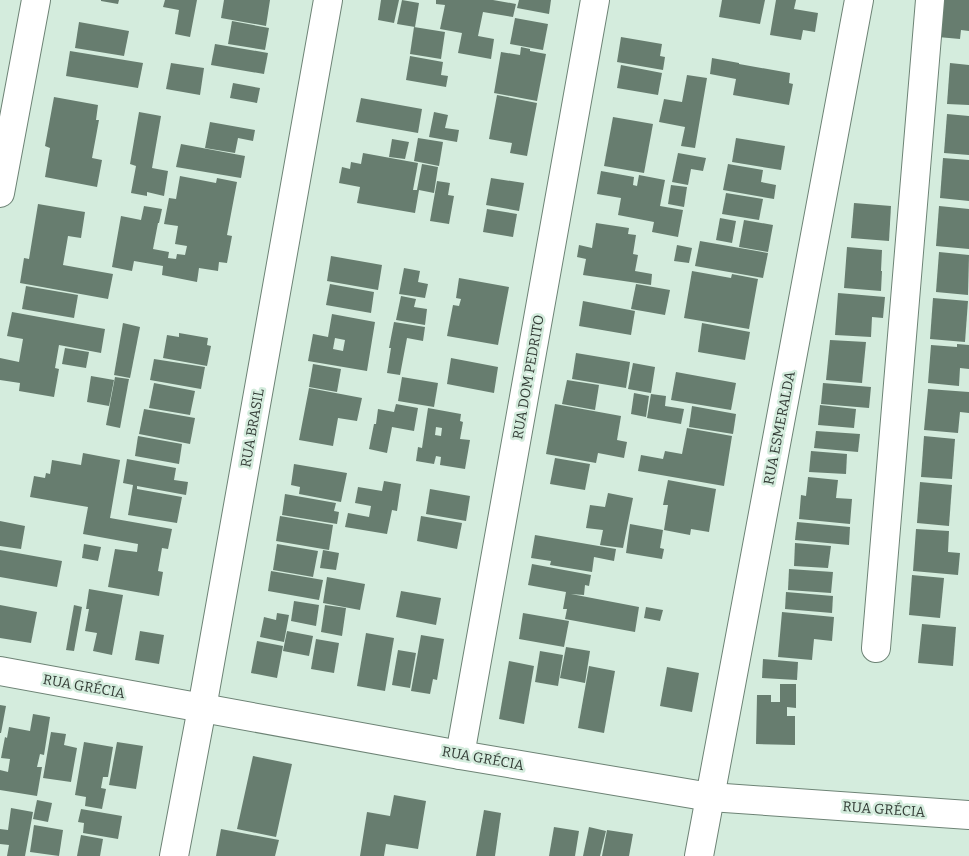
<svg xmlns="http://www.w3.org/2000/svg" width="969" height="856" viewBox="0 0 969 856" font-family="Bitter,serif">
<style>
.building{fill:#677d6f;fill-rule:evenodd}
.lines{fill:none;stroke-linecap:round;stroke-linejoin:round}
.minor-casing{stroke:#6d8375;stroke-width:30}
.major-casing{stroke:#6d8375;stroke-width:30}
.minor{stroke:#fff;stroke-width:28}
.major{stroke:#fff;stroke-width:28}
.labels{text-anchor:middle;stroke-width:5;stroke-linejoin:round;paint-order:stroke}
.street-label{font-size:14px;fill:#313a34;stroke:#d4ecdd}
</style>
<rect width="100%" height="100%" fill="#d4ecdd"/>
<g class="building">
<polygon points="101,0 119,0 118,4 101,1"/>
<polygon points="165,0 197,0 190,37 175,34 179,10 163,7"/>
<polygon points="224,0 270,0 266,26 221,18"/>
<polygon points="381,0 399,0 394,23 378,20"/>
<polygon points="402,0 419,3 415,27 397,24"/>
<polygon points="436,0 493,0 516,4 513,17 483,12 478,36 494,39 491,59 458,53 462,33 440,29 445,5 436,4"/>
<polygon points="519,0 551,0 549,14 517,8"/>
<polygon points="722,0 765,0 760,24 719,17"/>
<polygon points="776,0 796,0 794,9 818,13 815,32 803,30 801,40 770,35"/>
<polygon points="941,0 969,0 969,31 961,30 960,39 938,37"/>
<polygon points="515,18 548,24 543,50 510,44"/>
<polygon points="232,21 269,28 265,50 228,44"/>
<polygon points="79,22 129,31 124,56 75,48"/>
<polygon points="414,27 445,32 441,59 410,54"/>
<polygon points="621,37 662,44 660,56 665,57 663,70 617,62"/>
<polygon points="215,44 268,53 264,74 211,65"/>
<polygon points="521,47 530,49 530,51 546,54 537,101 494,93 501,52 520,55"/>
<polygon points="70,51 143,63 138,88 66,76"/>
<polygon points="410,56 443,62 441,75 448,76 446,87 406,80"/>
<polygon points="712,58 739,63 739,64 790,73 789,83 793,84 789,105 733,95 736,79 710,74"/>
<polygon points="171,63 204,68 200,95 166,89"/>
<polygon points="950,63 969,65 969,105 947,104"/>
<polygon points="621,65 662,73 658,95 617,88"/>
<polygon points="687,75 707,78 695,148 681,146 685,127 659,122 664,99 682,102"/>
<polygon points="233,83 260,88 257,103 230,98"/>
<polygon points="497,95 537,103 527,156 510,153 512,143 489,139"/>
<polygon points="54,97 98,105 96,120 99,120 92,158 102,160 97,187 45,177 50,148 45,146"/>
<polygon points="361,98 422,109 418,133 356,122"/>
<polygon points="139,112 161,116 152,168 168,171 164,196 147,192 147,196 131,193 136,166 130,164"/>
<polygon points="434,112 448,115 445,128 459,130 457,142 429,137"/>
<polygon points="947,114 969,116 969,155 944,153"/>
<polygon points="613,117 653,124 644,173 604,166"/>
<polygon points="210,122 255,130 253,141 238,138 235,153 205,148"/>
<polygon points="418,138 443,142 439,166 414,161"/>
<polygon points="736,138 785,146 781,170 732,162"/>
<polygon points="392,139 409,142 405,159 389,157"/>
<polygon points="181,144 245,156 241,178 176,167"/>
<polygon points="363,153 418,163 413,190 417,190 422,164 438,167 434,193 419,190 415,213 357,203 360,187 339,183 342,167 350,169 351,162 361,164"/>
<polygon points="678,153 706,158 703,171 691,169 688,185 672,182"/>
<polygon points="943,158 969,160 969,201 940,198"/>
<polygon points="728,164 763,170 761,182 776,185 774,199 723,190"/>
<polygon points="601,171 634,177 633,185 637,186 639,175 665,180 660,206 683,210 678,237 652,232 654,222 618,215 621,198 597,194"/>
<polygon points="180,176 216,183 217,178 237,182 227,235 232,236 227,263 219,262 218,271 199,268 197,282 162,275 163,266 134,261 132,271 112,267 121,216 141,220 144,206 162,209 159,223 158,223 153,249 169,252 168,258 176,259 177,254 185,255 187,246 175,244 178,226 164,224 169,198 176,199"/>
<polygon points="491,178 524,183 519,211 486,205"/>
<polygon points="437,181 450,183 448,195 454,196 449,224 430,221"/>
<polygon points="671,185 687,187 684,207 668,204"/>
<polygon points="726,193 763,199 759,220 722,214"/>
<polygon points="854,203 891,206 889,241 851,238"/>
<polygon points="38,204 85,212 81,238 68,236 63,265 113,274 108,299 20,283 24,258 29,259"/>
<polygon points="939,206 969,209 969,249 936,246"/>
<polygon points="487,209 517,214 513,237 483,232"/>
<polygon points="720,218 736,221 732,243 716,240"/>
<polygon points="744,220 773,225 768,252 739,247"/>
<polygon points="596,223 629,228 628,234 636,235 633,254 638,255 635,271 652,274 651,285 583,275 586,259 577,257 579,245 592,248"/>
<polygon points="700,241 768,253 763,278 695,266"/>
<polygon points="677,245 692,248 689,263 674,261"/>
<polygon points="847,247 882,250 881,271 882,271 881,291 844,288"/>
<polygon points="939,252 969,255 968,295 936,292"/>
<polygon points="331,256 382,265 378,290 327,281"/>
<polygon points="404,268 420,271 418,282 428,284 425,298 399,294"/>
<polygon points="692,271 731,278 732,274 758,279 749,329 684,318"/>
<polygon points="459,278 509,287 498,345 447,336 453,305 459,306 461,299 456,298"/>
<polygon points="330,284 374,292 371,313 326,305"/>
<polygon points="636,284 670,290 665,315 631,309"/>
<polygon points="26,286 78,295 74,318 22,309"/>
<polygon points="838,293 885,297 883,318 872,317 871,337 835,335"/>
<polygon points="401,296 416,299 414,307 427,309 425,325 396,320"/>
<polygon points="933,298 968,301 965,342 930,339"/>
<polygon points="583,301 635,311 631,335 579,326"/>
<polygon points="12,312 105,329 101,353 59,345 55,368 59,369 54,397 19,391 20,383 0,380 0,358 19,362 23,339 7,336"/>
<path d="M332,314L375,322L367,371L308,361L313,334L328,337ZM335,338L345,340L343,351L333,349Z"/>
<polygon points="394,322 425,327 423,341 407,338 400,375 387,373 391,348 389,348"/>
<polygon points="123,323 140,327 130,378 114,375"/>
<polygon points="702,323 750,332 745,360 698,352"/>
<polygon points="179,333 208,338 207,345 211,346 207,366 163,358 167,335 179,337"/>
<polygon points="830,340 866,342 862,383 826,380"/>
<polygon points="957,344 969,345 969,369 960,368 959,386 928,383 931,345 957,347"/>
<polygon points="65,348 89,352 86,368 62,364"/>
<polygon points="576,353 630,362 626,388 572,379"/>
<polygon points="451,358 498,367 494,393 447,384"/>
<polygon points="154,359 205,367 201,389 150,380"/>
<polygon points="633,363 655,367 651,393 628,389"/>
<polygon points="313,364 341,369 337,392 309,387"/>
<polygon points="676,372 736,383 731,410 671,400"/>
<polygon points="91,376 114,380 109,406 87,402"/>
<polygon points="115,377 129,379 120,428 106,425"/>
<polygon points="402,377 438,383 434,407 398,401"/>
<polygon points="567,380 599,385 595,410 562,404"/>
<polygon points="154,383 195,391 190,415 149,408"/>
<polygon points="823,383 871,387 869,408 821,404"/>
<polygon points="309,388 362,398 357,421 338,418 333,446 299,440"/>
<polygon points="928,389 969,392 969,413 960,412 958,433 924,430"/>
<polygon points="634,393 649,396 646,417 631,414"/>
<polygon points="651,394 666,396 665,406 684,409 681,424 647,418"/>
<polygon points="396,404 418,408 414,431 392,427 387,453 369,449 374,424 376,424 378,409 394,412"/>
<polygon points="555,404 621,416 617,440 627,442 624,458 598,453 596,463 546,454"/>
<polygon points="820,405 856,409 854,428 818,425"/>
<polygon points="692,406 736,414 733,434 689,427"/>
<path d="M428,408L461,414L460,421L463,422L460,439L470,440L465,469L440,465L441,457L436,456L434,464L416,461L418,447L422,448ZM436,427L442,428L441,436L435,435Z"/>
<polygon points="144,409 195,418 190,444 139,434"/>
<polygon points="687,428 732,436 724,486 638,471 641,455 663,459 665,451 682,454"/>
<polygon points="816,431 860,434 858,452 814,448"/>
<polygon points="138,436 182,444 179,464 135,456"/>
<polygon points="924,436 955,439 952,479 921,477"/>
<polygon points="811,451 847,454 846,474 809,472"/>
<polygon points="83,453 120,460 110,518 172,529 168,549 162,548 158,571 163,572 159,596 108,587 115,549 137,552 138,544 83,534 88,507 30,497 34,476 45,478 46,473 50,474 52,460 81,465"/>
<polygon points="555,458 590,464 585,490 550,484"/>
<polygon points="127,459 176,468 174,480 188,482 186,495 137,486 137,489 182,497 177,523 128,515 133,485 123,483"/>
<polygon points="294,464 347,473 341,502 299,494 300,487 291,485"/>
<polygon points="808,477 838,480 836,498 852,499 850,524 799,519 801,495 806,496"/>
<polygon points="668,480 716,489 709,532 691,529 690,535 664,530 668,505 663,505"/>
<polygon points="384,481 401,484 397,511 392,510 387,534 345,527 348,513 369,517 371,506 355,503 358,487 382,491"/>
<polygon points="920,482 952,485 949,526 917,523"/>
<polygon points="430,489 470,496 466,521 426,514"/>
<polygon points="608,493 633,498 623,548 600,545 603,530 586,528 590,505 605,507"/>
<polygon points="285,494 336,503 334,511 339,512 337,524 282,515"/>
<polygon points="280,516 333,525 329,550 276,541"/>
<polygon points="421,516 462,523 457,549 417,541"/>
<polygon points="0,521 25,526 21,549 0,546"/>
<polygon points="797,522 850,527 849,545 795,540"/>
<polygon points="630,524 663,530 660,548 664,549 662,559 626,553"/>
<polygon points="916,529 949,531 948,552 960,553 958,575 913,571"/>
<polygon points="535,535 616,549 614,561 594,557 592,572 550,565 551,561 531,558"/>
<polygon points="795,543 831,546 828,568 794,566"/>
<polygon points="84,544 101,547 98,561 82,558"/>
<polygon points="277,544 318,551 313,577 273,570"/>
<polygon points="0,550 62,561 57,587 0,577"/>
<polygon points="323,550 339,553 336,570 320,568"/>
<polygon points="532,564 591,575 589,586 585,585 584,595 571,594 639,607 635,632 565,619 567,609 563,609 566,592 528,585"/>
<polygon points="789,569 833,572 831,593 788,590"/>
<polygon points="271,571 323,580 319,600 268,591"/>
<polygon points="912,575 944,578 940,618 909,615"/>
<polygon points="327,577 365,584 360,610 323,603"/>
<polygon points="89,589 123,595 112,655 93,651 97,633 85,631 89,609 86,609"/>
<polygon points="401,591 441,598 436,625 396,617"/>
<polygon points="786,592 833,596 832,613 785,609"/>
<polygon points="294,601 319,605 316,626 291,621"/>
<polygon points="0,605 37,612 31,643 0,638"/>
<polygon points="74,605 82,607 74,651 66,650"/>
<polygon points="325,605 346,608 342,636 321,632"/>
<polygon points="646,607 663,610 660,621 644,618"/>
<polygon points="782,612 834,617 832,641 814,639 812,660 778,657"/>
<polygon points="277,613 289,615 284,642 260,637 264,617 276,620"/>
<polygon points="523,613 569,621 564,647 519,639"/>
<polygon points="922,624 956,627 953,666 918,663"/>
<polygon points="140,631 164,635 159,664 135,660"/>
<polygon points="287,631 313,636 309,656 283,651"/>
<polygon points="366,633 394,638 385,691 357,686"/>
<polygon points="421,635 444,639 437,680 433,679 430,694 411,691"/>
<polygon points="316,639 339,643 334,673 311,669"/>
<polygon points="257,641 283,646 277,678 251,673"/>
<polygon points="566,647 590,651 585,683 560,678"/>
<polygon points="398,650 416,653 410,688 392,685"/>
<polygon points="540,651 563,655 558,686 535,682"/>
<polygon points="763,659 798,662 797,680 762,678"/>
<polygon points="509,661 534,666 524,724 499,719"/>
<polygon points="589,666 615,671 604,733 578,728"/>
<polygon points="667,667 699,673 692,712 660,706"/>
<polygon points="780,684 796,684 796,708 787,707 787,716 795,716 795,745 756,744 757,695 771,695 771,702 780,702"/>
<polygon points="0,705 6,706 1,733 0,733"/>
<polygon points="33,714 50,717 44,755 40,754 37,767 42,767 37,796 0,790 0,770 8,772 10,759 1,758 5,737 7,738 9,727 30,731"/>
<polygon points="51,732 66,734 64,745 77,748 71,782 43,778"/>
<polygon points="84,742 113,747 108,777 103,777 101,788 106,789 102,809 85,806 86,797 75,795"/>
<polygon points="117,742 143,746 136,789 109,785"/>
<polygon points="253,756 292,764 276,837 237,829"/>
<polygon points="394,795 426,801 418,849 386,844 384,856 360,856 367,812 390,816"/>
<polygon points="37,800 52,803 48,822 33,819"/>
<polygon points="11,808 33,812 25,856 7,856 9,845 0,844 0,829 8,830"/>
<polygon points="81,809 122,816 118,839 83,833 84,823 78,822"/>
<polygon points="484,810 501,813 495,856 476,856"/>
<polygon points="34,825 63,830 59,856 30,852"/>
<polygon points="554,827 579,831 575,856 549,856"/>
<polygon points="589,827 606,831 600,856 583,856"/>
<polygon points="221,829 279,840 275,856 216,856"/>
<polygon points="607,830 633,834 629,856 602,856"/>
<polygon points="81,835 103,839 100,856 77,856"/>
</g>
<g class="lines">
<defs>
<g id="minor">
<polyline points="876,648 930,0"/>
<polyline points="460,755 595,0"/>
<polyline points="174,856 202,708 328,0"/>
<polyline points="699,856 859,0"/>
</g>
<g id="major">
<polyline points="0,193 36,0"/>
<polyline points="0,671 460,755 710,797 969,815"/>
</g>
</defs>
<use href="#minor" class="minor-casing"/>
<use href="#major" class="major-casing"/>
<use href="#minor" class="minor"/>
<use href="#major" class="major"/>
</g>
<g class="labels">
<g class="street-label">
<text transform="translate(528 377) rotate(-80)" y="5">RUA DOM PEDRITO</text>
<text transform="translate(252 428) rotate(-80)" y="5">RUA BRASIL</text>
<text transform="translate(779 428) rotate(-79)" y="5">RUA ESMERALDA</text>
<text transform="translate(84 686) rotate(10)" y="5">RUA GRÉCIA</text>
<text transform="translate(483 758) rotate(10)" y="5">RUA GRÉCIA</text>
<text transform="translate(884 809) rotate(4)" y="5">RUA GRÉCIA</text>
</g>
</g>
</svg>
